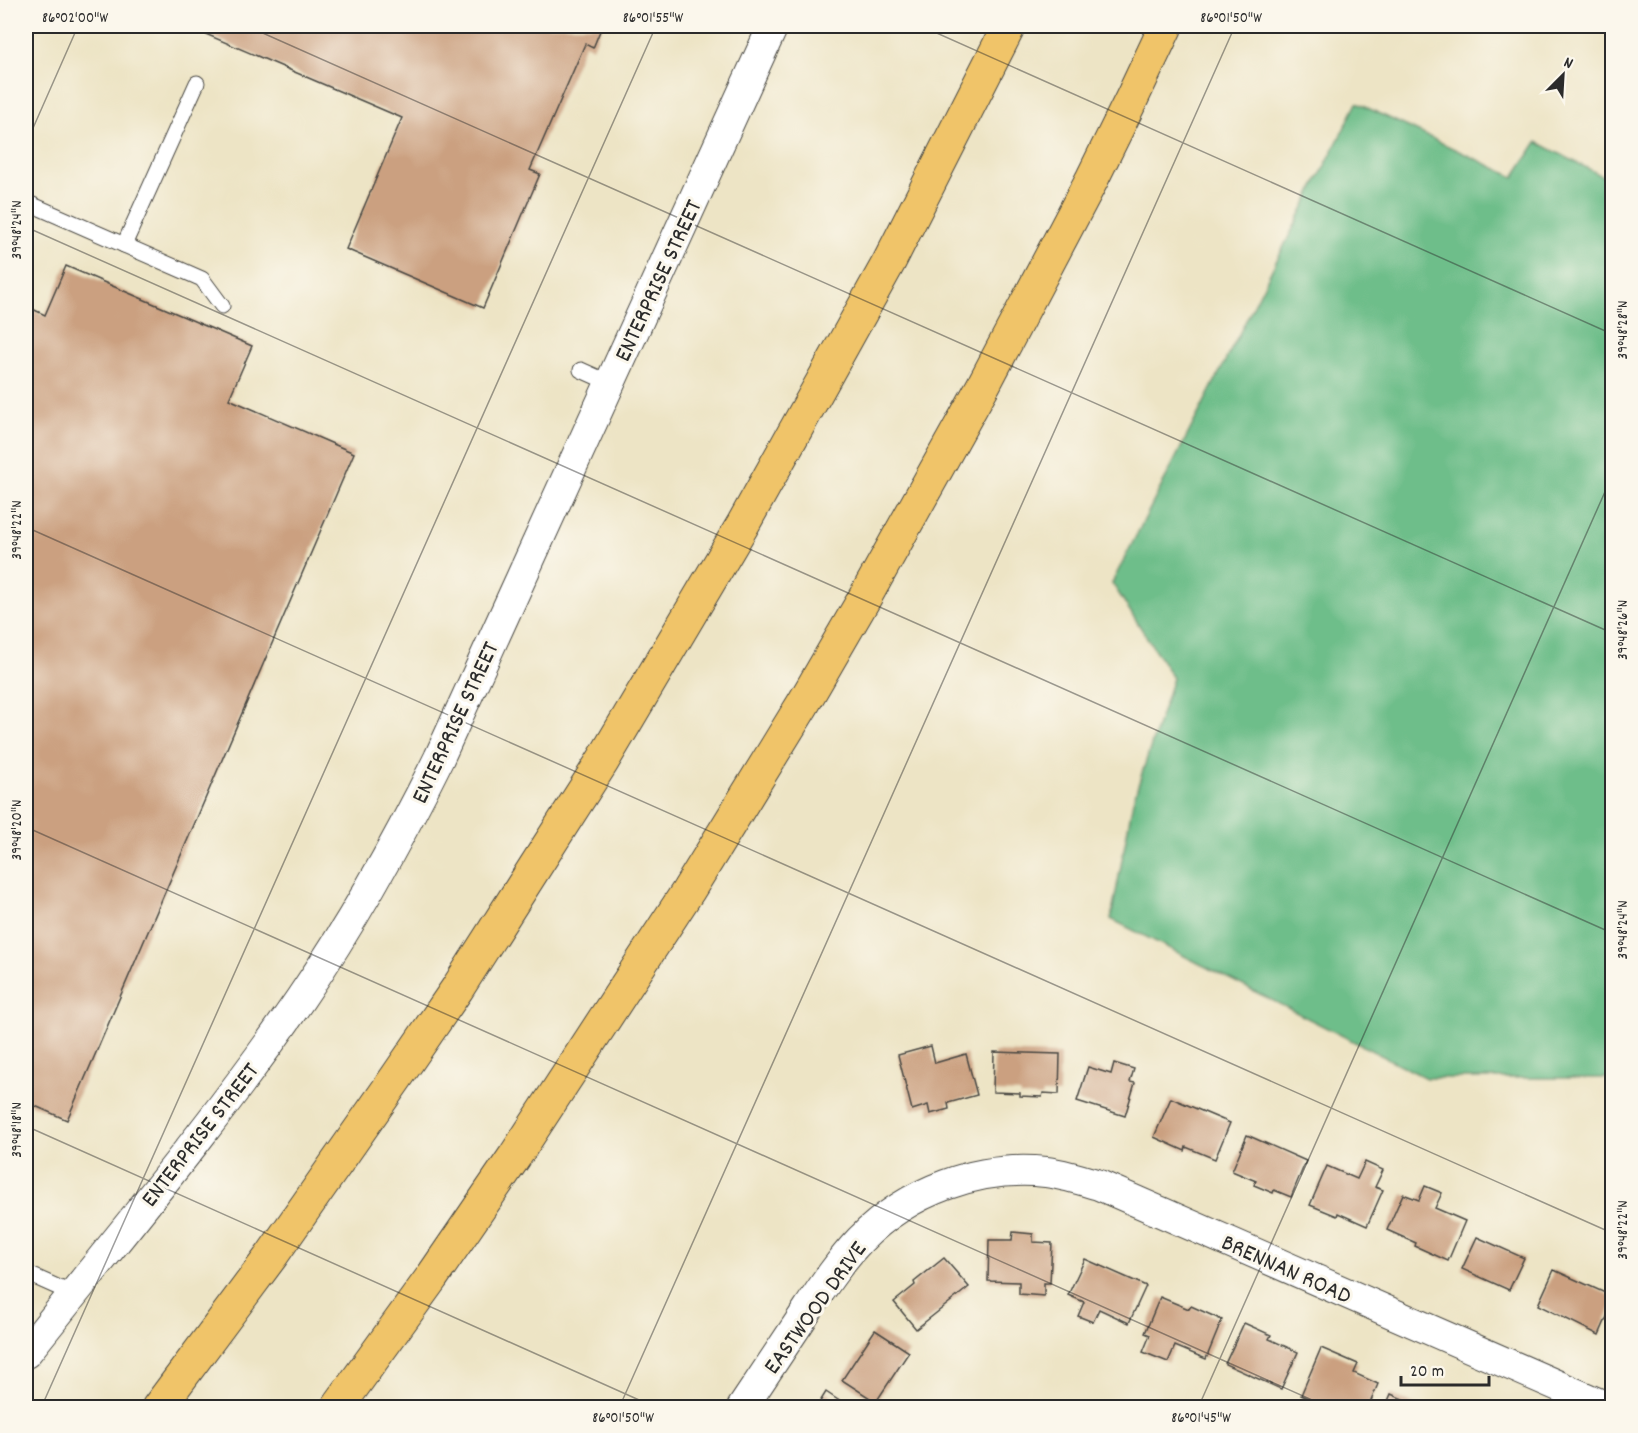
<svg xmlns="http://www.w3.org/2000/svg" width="1638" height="1433" viewBox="0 0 1638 1433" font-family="Dekko,sans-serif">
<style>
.forest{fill:#6ebe8a;stroke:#4c745a;stroke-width:1.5}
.building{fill:#cba080}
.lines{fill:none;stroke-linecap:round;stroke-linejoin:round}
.lane-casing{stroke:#484742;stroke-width:17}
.street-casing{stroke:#484742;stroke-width:32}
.highway-casing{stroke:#484742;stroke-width:35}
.lane{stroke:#fff;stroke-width:15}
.street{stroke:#fff;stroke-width:30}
.highway{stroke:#f0c469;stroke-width:33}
.ticks{fill:none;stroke:#2b2b2b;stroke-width:1.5;stroke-opacity:0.45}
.labels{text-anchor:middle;stroke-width:6;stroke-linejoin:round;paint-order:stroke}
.street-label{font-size:24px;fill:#2b2b2b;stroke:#fbf7ec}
.neatline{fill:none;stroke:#2b2b2b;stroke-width:2}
.ticks-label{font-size:15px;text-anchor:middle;fill:#2b2b2b}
</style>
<rect width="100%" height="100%" fill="#fbf7ec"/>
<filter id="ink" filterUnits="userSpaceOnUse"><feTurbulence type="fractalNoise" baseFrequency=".0167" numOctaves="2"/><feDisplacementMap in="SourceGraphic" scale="12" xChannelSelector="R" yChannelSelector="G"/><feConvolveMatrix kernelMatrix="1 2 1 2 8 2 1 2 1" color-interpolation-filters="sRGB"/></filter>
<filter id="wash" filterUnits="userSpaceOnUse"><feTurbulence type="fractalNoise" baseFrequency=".008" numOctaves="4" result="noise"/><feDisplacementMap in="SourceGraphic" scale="24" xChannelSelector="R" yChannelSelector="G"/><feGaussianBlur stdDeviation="1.35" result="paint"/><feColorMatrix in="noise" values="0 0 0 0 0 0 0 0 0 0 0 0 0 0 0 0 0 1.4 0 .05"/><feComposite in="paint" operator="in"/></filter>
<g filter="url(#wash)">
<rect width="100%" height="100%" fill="#ede4c5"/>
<polygon class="forest" points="1357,103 1514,177 1537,142 1612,181 1612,1078 1426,1078 1111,919 1133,801 1173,678 1112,583"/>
<g id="blocks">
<g class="building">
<polygon points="187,26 602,26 593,48 585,44 530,170 540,174 483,308 346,249 402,118"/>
<polygon points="66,266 252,346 229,399 354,453 67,1120 26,1102 26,306 45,315"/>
<polygon points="931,1046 935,1063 966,1054 977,1095 948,1103 949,1109 930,1114 928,1105 912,1110 898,1055"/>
<polygon points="994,1052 1060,1054 1059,1094 1043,1093 1042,1097 1020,1096 1020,1093 993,1092"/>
<polygon points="1114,1063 1134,1069 1130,1082 1135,1083 1125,1116 1077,1101 1088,1067 1111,1074"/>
<polygon points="1171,1098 1230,1123 1215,1159 1186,1147 1185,1151 1154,1137"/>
<polygon points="1247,1135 1306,1161 1291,1197 1274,1190 1273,1193 1254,1185 1256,1181 1232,1171"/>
<polygon points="1365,1162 1383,1170 1375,1187 1383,1190 1367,1226 1338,1213 1337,1216 1310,1205 1327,1166 1357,1179"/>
<polygon points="1425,1186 1442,1193 1435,1208 1465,1221 1448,1261 1415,1246 1416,1243 1387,1230 1403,1194 1419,1200"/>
<polygon points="1013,1232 1033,1234 1033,1242 1052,1243 1050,1283 1044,1283 1044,1296 1019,1294 1019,1282 988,1281 989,1240 1012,1240"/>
<polygon points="1477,1237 1524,1258 1509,1290 1462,1269"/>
<polygon points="944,1258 969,1287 916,1329 894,1302 915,1285 914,1282"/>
<polygon points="1085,1259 1146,1286 1129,1323 1099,1309 1093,1322 1078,1316 1084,1302 1068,1295"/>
<polygon points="1554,1270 1612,1296 1612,1305 1599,1335 1538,1305"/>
<polygon points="1160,1297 1189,1309 1191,1306 1222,1320 1206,1359 1175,1346 1168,1362 1143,1352 1150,1335 1145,1333"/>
<polygon points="1244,1323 1271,1335 1269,1339 1298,1352 1281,1389 1225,1364"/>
<polygon points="875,1330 909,1352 876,1402 842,1380"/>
<polygon points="1321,1348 1358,1364 1354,1373 1378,1384 1368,1408 1330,1408 1301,1395"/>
<polygon points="826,1392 850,1408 816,1408"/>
<polygon points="1391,1394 1423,1408 1385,1408"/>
</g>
</g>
</g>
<g filter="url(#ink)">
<use href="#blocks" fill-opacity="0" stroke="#484742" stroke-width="1.5"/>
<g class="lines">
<defs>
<g id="lane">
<polyline points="26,202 202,279 222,306"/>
<polyline points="124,245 197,83"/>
<polyline points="581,370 610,383"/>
<polyline points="26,1273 73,1294"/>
</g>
<g id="street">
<path d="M26,1353C119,1236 216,1122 301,998C353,922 398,841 439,758L773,26"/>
<path d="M742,1408C764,1375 786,1342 808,1309C824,1285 840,1261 860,1240C908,1191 977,1165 1046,1172C1064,1174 1081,1180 1099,1185L1609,1408"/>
</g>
<g id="highway">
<polyline points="158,1408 272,1255 396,1078 457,989 602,762 742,526 889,262 1009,26"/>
<polyline points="337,1408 432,1277 515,1156 688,891 803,704 864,599 984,384 1091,181 1132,98 1166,26"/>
</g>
</defs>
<use href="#lane" class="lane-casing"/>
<use href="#street" class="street-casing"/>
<use href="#highway" class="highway-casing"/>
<use href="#lane" class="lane"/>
<use href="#street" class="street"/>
<use href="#highway" class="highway"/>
</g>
</g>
<path class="ticks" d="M247,26L1612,633M921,26L1612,334M1594,26L1612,34M26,144L78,26M26,227L1612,933M26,527L1612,1233M26,827L1330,1408M26,1126L657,1408M41,1408L656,26M619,1408L1235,26M1198,1408L1612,476"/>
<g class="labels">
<g class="street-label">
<text transform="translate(657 280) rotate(-65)" y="8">ENTERPRISE STREET</text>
<text transform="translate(454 722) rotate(-65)" y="8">ENTERPRISE STREET</text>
<text transform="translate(199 1134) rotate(-52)" y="8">ENTERPRISE STREET</text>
<text transform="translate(1287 1268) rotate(24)" y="8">BRENNAN ROAD</text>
<text transform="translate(814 1307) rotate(-54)" y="8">EASTWOOD DRIVE</text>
</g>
</g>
<rect width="1638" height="1433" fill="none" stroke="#fbf7ec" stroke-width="66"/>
<g transform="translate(1563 75) rotate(24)" stroke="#fbf7ec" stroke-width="4.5" paint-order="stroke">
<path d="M0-4.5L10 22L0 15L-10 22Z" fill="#2b2b2b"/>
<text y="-9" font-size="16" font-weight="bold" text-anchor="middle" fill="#2b2b2b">N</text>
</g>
<path d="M1401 1376v9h88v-9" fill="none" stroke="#2b2b2b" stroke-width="3"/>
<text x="1410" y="1376" font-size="18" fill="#2b2b2b" stroke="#fbf7ec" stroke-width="4.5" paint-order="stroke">20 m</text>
<rect x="33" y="33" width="1572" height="1367" class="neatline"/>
<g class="ticks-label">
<text x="75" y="22">86°02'00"W</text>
<text x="653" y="22">86°01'55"W</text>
<text x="1231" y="22">86°01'50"W</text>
<text transform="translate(16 230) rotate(-90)" y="5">39°48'24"N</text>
<text transform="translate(1622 330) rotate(-90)" y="5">39°48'28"N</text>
<text transform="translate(16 530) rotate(-90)" y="5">39°48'22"N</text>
<text transform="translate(1622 630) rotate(-90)" y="5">39°48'26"N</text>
<text transform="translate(16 830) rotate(-90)" y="5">39°48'20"N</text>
<text transform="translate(1622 930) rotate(-90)" y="5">39°48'24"N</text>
<text transform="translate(16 1130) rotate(-90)" y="5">39°48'18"N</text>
<text transform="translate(1622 1230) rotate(-90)" y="5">39°48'22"N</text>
<text x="623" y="1422">86°01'50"W</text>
<text x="1201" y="1422">86°01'45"W</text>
</g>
</svg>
